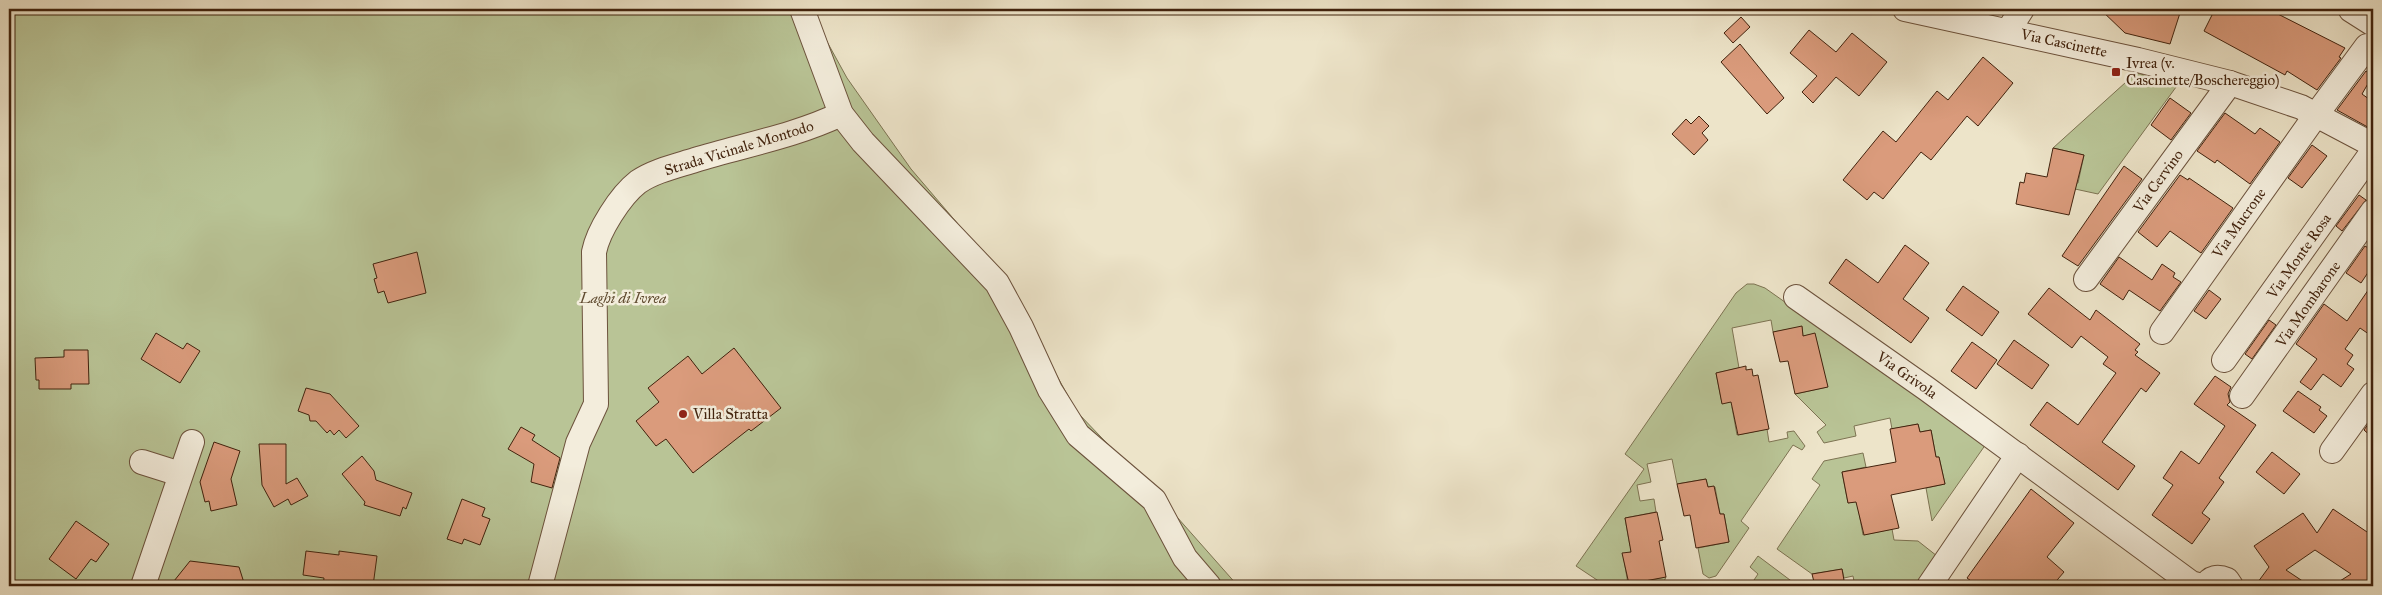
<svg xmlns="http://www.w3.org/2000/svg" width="2382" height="595" viewBox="0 0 2382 595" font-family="'IM FELL Great Primer',serif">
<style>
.green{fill:#b9c496;stroke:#7d7352}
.building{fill:#da9b7c;stroke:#41220d}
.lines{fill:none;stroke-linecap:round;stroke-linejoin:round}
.minor-casing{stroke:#6c523c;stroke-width:26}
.minor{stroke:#f3eddc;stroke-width:24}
.poi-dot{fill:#8f2418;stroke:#f3eddc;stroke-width:2}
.labels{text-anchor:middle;stroke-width:5;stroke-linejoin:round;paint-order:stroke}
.street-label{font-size:15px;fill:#41220d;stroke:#f3eddc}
.poi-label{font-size:15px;fill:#41220d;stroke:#f3eddc;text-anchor:start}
.park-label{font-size:15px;font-style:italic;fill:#5f4a2f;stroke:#f3eddc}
</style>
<rect width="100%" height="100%" fill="#ede4c9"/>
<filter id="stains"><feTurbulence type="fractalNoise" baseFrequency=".004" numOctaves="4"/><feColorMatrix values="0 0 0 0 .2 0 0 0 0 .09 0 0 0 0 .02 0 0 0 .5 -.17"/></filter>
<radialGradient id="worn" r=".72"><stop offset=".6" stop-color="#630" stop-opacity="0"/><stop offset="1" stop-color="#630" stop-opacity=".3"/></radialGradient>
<g class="green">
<polygon points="9,9 809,9 847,78 911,169 999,272 1077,412 1169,508 1238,586 9,586"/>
<polygon points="2136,73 2179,83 2098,194 2075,189 2076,183 2078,183 2084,155 2053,148"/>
<polygon points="1747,284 1754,284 1765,288 1986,444 1932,521 1926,488 1945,484 1939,457 1936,457 1931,430 1920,432 1918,424 1892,429 1890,418 1854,426 1856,436 1824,443 1817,432 1826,425 1795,394 1827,387 1815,334 1803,336 1802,327 1773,332 1771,320 1732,328 1739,368 1716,373 1722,403 1735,401 1732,407 1737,435 1767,429 1769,442 1788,438 1787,432 1794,431 1805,446 1802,450 1793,445 1741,521 1749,528 1716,576 1709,578 1703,574 1698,548 1729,542 1724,514 1720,514 1715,487 1708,487 1706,479 1677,484 1672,459 1647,464 1651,482 1637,485 1640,501 1654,499 1656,512 1625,518 1630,546 1635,551 1623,554 1628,584 1666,577 1662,586 1606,586 1576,566 1644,469 1625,454 1736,293"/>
<polygon points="1863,453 1866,467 1842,472 1848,503 1862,500 1858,507 1863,535 1892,529 1894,540 1918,541 1937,556 1915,586 1855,586 1853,576 1844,578 1842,569 1812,574 1777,549 1820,485 1812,479 1824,461"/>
<polygon points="1758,556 1794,583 1792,585 1750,586 1758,574 1750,567"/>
</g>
<g class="building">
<polygon points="2100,9 2161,9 2180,13 2170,44 2125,33"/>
<polygon points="2215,9 2268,9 2345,48 2339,57 2341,58 2317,90 2287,71 2285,75 2204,31"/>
<polygon points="1741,17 1750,27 1733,43 1724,33"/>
<polygon points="1809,30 1836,52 1852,33 1887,62 1859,96 1836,77 1813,103 1802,92 1817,76 1790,53"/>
<polygon points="1740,44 1784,98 1767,114 1721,62"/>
<polygon points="1983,57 2013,83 1978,126 1967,116 1931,160 1921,152 1883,199 1874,192 1867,200 1843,180 1883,131 1896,142 1937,91 1948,100"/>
<polygon points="2366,71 2373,75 2362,94 2373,102 2373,130 2337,110"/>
<polygon points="2170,98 2191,113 2171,140 2151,125"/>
<polygon points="2225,113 2255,134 2260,128 2280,142 2250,184 2217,160 2215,163 2197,151"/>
<polygon points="1699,116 1709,126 1702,133 1708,140 1694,155 1672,134 1686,119 1691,124"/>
<polygon points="2312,145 2327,156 2302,188 2288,178"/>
<polygon points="2053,148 2084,155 2069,215 2016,204 2020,182 2024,183 2026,173 2047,177"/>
<polygon points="2124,166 2142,179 2078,266 2062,256"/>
<polygon points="2180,175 2188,180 2189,178 2233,208 2201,253 2170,231 2157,247 2138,232"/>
<polygon points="2359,195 2366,200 2342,231 2336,226"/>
<polygon points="1905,245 1929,263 1903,299 1929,318 1911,343 1829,283 1846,259 1878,283"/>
<polygon points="2365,246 2373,251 2373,265 2361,283 2346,273"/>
<polygon points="417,252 426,293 388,303 384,291 378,293 374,279 377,278 373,264"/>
<polygon points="2119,257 2152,280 2162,264 2175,273 2173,277 2181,282 2160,311 2129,290 2123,300 2100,284"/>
<polygon points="2373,283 2373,337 2360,328 2345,349 2353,355 2347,364 2354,369 2341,387 2323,374 2311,390 2300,382 2317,359 2296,344 2324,304 2347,321"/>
<polygon points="1963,286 1999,312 1982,336 1946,310"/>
<polygon points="2049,288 2090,320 2096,310 2140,344 2135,350 2138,352 2135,355 2160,373 2146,392 2141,388 2102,442 2135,466 2118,490 2030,425 2047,402 2078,425 2116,373 2103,364 2108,357 2081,336 2072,348 2028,314"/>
<polygon points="2209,290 2221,299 2206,319 2194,311"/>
<polygon points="2269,320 2276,325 2252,359 2245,354"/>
<polygon points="1802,326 1803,336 1815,333 1828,387 1795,394 1788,361 1780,362 1773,332"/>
<polygon points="156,333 183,349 187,343 200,351 180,383 141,359"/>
<polygon points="2014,340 2049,365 2032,389 1997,364"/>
<polygon points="1972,342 1997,360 1976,389 1951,371"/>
<polygon points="734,348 781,408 751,431 749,429 693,473 666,439 656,446 636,421 659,402 648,388 688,356 702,374"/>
<polygon points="64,350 88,350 89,384 71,384 71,389 39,389 39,380 36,380 35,358 64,357"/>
<polygon points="1746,366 1746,370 1752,369 1753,376 1758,375 1769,429 1738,435 1731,402 1722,404 1716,373"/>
<polygon points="2215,376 2231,387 2228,394 2230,402 2227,405 2256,425 2219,478 2224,482 2202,513 2210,519 2192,544 2152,515 2173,485 2163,478 2181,451 2199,464 2225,426 2194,404"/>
<polygon points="306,388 330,394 359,426 346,438 339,430 334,435 330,430 327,433 316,421 310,421 309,415 298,411"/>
<polygon points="2298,391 2321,407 2319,410 2327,416 2314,433 2283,411"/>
<polygon points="2373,417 2373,438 2364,430"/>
<polygon points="1918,424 1920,432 1931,430 1936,457 1939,457 1945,484 1891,495 1899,528 1864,535 1856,502 1848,503 1842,472 1896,462 1890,429"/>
<polygon points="521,427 535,435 532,440 560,458 552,488 531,482 534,464 508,449"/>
<polygon points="214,442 240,451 231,479 237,505 211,511 209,501 205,502 200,482"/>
<polygon points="259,444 286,444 286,484 297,478 308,496 291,505 288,499 274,507 262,485"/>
<polygon points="2272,452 2300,474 2284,494 2256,472"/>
<polygon points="362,456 374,471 376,480 412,493 406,509 403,507 400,516 364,505 365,502 342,474"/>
<polygon points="1706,479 1708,487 1714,486 1720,514 1724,514 1729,542 1696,548 1690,515 1684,516 1677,484"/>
<polygon points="2031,489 2074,523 2047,557 2064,572 2052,586 1978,586 1967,578"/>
<polygon points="462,499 485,508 482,516 490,519 480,545 464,539 462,544 447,539"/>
<polygon points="2333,509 2373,536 2373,565 2368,573 2373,580 2373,586 2332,586 2351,574 2315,550 2286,570 2310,586 2255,586 2269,567 2254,546 2303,513 2317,533"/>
<polygon points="1657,512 1663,540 1659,541 1666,577 1629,584 1622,553 1631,552 1625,518"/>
<polygon points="76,521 109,544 96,562 91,559 76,579 49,559"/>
<polygon points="306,551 339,555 339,551 377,556 373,586 323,586 324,578 303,575"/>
<polygon points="190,561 239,567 245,586 170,586"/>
<polygon points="1842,569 1845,586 1815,586 1812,574"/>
</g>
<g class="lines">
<defs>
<g id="minor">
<polyline points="802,9 841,114 863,142 997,283 1021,327 1050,390 1078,435 1154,500 1185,558 1209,586"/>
<polyline points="1905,9 2138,60 2230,83 2301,107 2373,145"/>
<polyline points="2352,9 2351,10 2373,24"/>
<polyline points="2008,31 2022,9"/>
<polyline points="2086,279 2230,83"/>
<polyline points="1796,297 1927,389 2191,583 2202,586"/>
<polyline points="2162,332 2316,115 2367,46 2373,45"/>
<polyline points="2224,360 2373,151"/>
<polyline points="2242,396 2373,211"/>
<polyline points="2332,451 2373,394"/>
<polyline points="142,462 180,474"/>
<polyline points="143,586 192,442"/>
<path d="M540,586L578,443L596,404L594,252C598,231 620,196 638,182C654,171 676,166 695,160C744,145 795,136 841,114"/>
<polyline points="1929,586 2018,455"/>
<path d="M2206,586C2210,577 2218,576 2227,580L2231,586"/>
</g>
</defs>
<use href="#minor" class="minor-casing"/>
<use href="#minor" class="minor"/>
</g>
<g class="poi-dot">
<rect x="2111" y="67" width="10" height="10" rx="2.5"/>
<circle cx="683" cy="414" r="5"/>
</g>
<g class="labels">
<g class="street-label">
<text transform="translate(2064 43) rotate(12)" y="5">Via Cascinette</text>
<text transform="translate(739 148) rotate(-17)" y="5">Strada Vicinale Montodo</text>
<text transform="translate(2158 181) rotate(-54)" y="5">Via Cervino</text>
<text transform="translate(2239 223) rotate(-55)" y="5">Via Mucrone</text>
<text transform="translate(2299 256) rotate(-55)" y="5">Via Monte Rosa</text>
<text transform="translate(2308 304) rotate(-55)" y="5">Via Mombarone</text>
<text transform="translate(1907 375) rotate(35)" y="5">Via Grivola</text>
</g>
<g class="poi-label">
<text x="2126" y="68">Ivrea (v.<tspan x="2126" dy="17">Cascinette/Boschereggio)</tspan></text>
<text x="693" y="419">Villa Stratta</text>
</g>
<g class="park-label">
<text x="623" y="303">Laghi di Ivrea</text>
</g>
</g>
<rect width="2382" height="595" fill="none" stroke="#ede4c9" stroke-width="30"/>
<rect x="10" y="10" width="2362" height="575" fill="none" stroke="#41220d" stroke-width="2.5"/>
<rect x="15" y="15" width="2352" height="565" fill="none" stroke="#41220d"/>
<rect width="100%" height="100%" filter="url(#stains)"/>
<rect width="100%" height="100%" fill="url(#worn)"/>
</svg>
